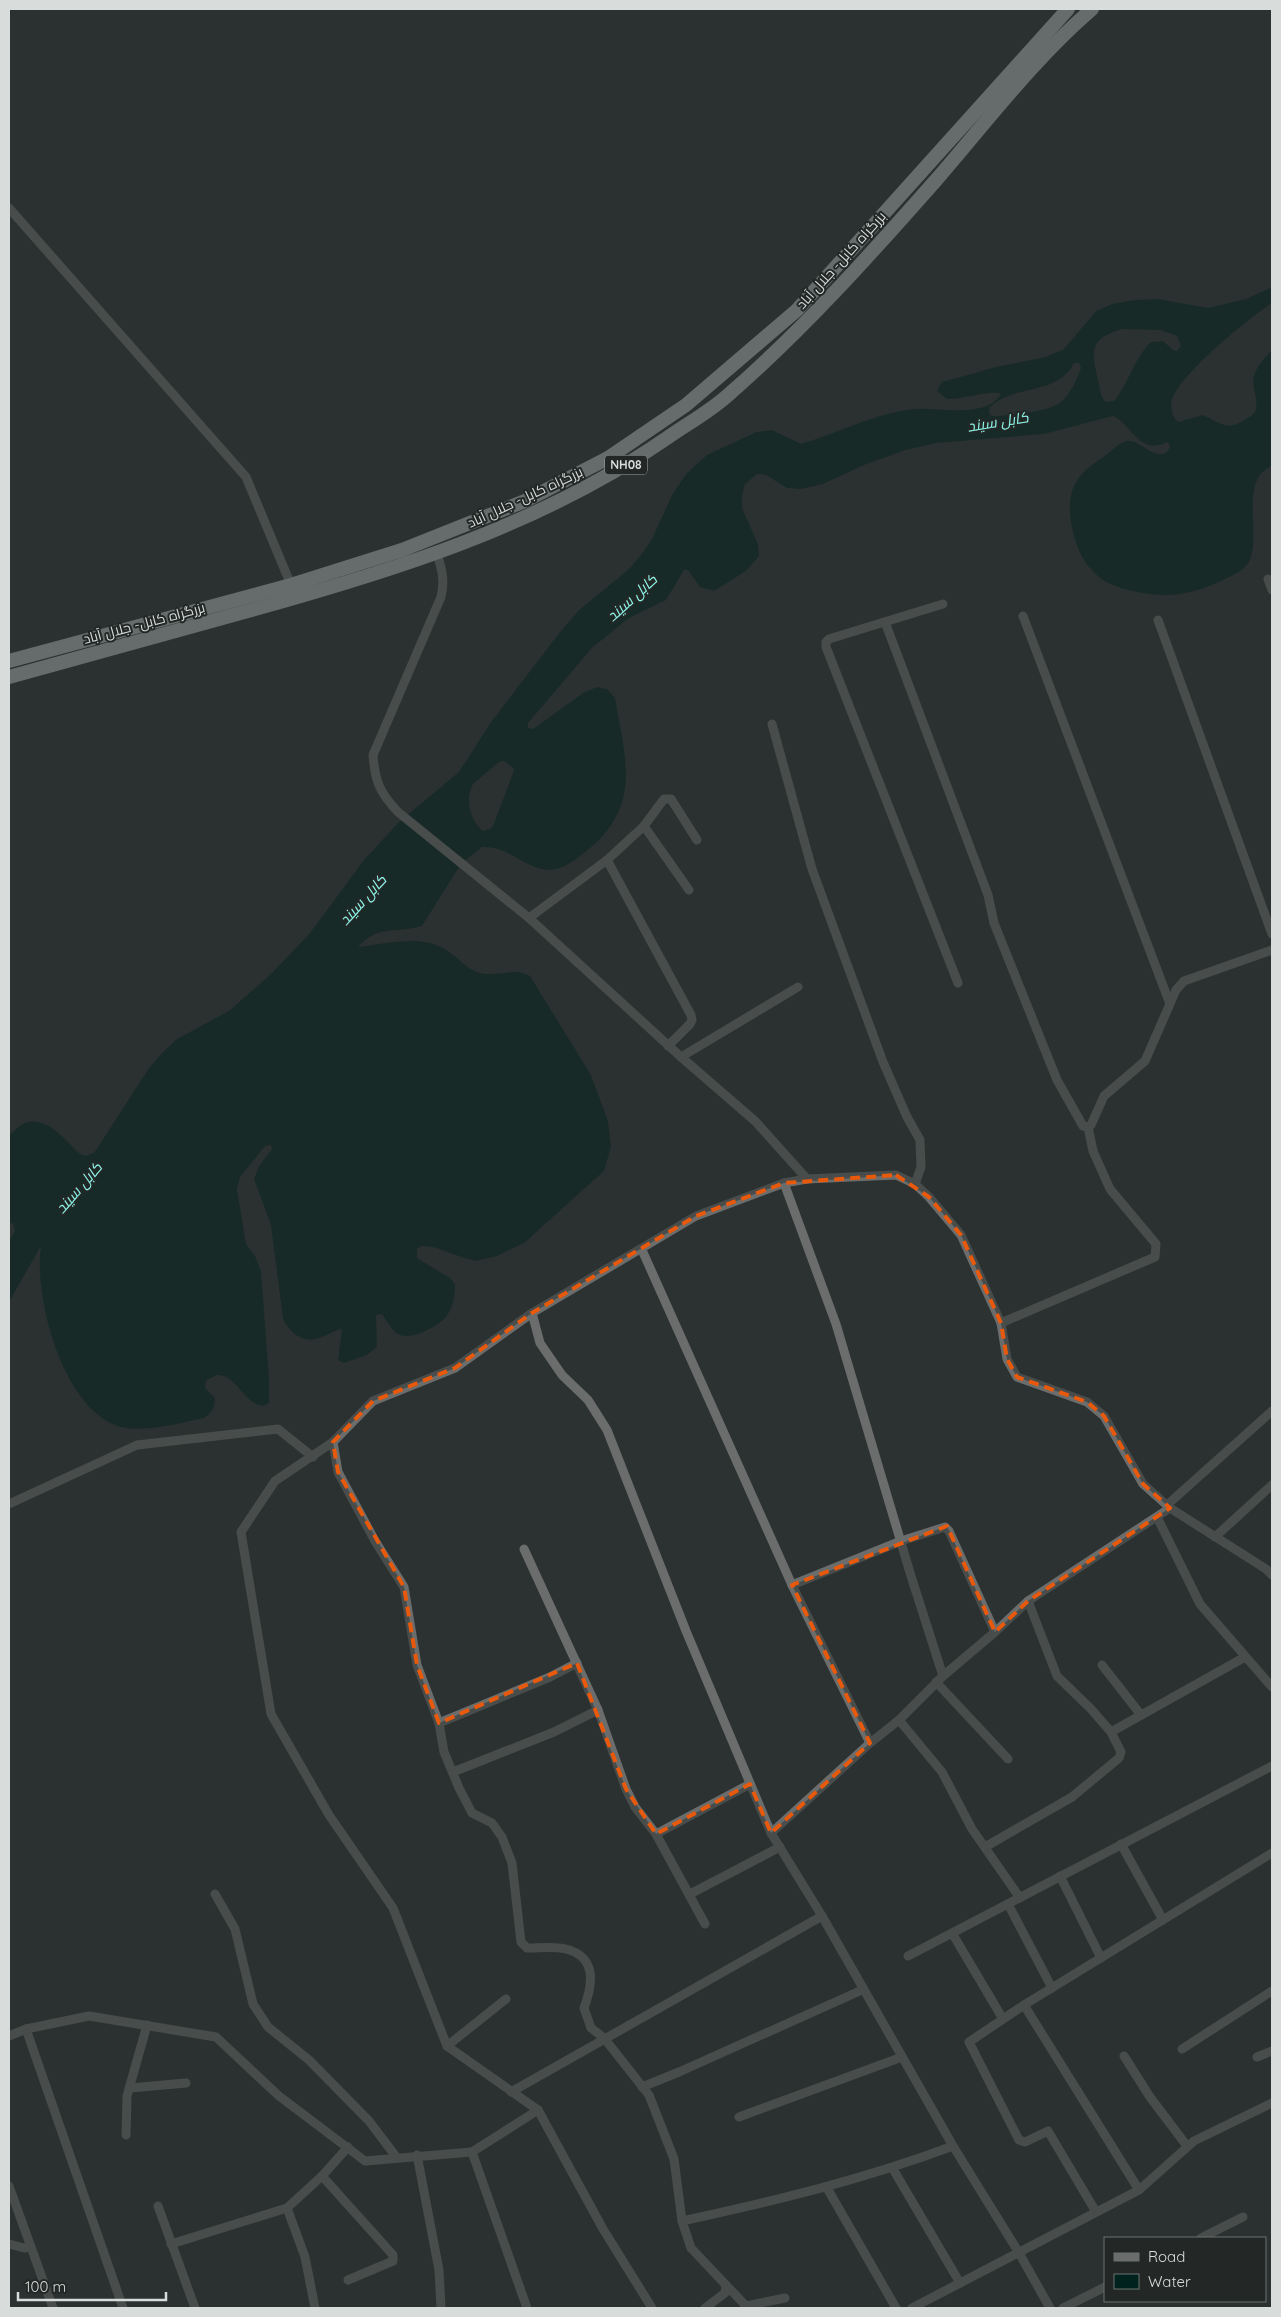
<svg xmlns="http://www.w3.org/2000/svg" width="1281" height="2317" viewBox="0 0 1281 2317" font-family="Quicksand,Cairo,sans-serif">
<style>
.water{fill:#00221e;fill-rule:evenodd}
.lines{fill:none;stroke-linecap:round;stroke-linejoin:round}
.minor{stroke:#6a6d6c;stroke-width:9}
.trunk{stroke:#aeb4b4;stroke-width:14}
.marked{fill:none;stroke:#e8590c;stroke-width:4;stroke-dasharray:10 6;stroke-linejoin:round}
.labels{text-anchor:middle;stroke-width:4;stroke-linejoin:round;paint-order:stroke}
.shield{fill:#232827;stroke:#a2a6a5;stroke-width:1}
.shield-label{font-size:12px;font-weight:bold;fill:#d8dcdb}
.street-label{font-size:14px;fill:#d8dcdb;stroke:#232827}
.water-label{font-size:15px;font-style:italic;fill:#8cf6ea;stroke:#232827}
</style>
<rect width="100%" height="100%" fill="#2c3231"/>
<path class="water" d="M1272,287V303C1248,319 1180,374 1172,400C1170,408 1172,416 1178,422L1203,415C1221,423 1227,432 1246,419C1251,416 1256,413 1256,407C1258,397 1251,386 1254,376C1257,365 1265,358 1272,350V466C1239,479 1261,533 1250,560C1247,569 1232,576 1223,580C1210,586 1195,592 1180,594C1160,598 1120,591 1103,580C1098,577 1093,571 1089,567C1074,550 1063,505 1075,484C1082,471 1092,464 1105,456C1111,451 1119,443 1127,441C1139,438 1160,467 1170,447L1168,442C1138,456 1134,426 1113,416L1044,434L936,443L906,450L864,465L823,484L801,489L787,488L766,475L757,474L745,484L742,496V508L758,544L759,556L746,571L714,591L700,587L688,570H684L666,600L629,618L593,647L528,723V728L533,729L583,693L597,687L607,689L615,698C626,762 643,808 583,854C571,863 558,873 542,869C519,864 508,846 482,847L461,864L422,926C394,934 379,924 358,947C385,944 420,934 445,949C458,957 466,969 480,973C497,977 514,967 530,976L591,1075L608,1121L611,1147L604,1171L524,1243L497,1256L477,1261L467,1259L433,1247L422,1246L417,1249V1258L450,1278L455,1284C455,1294 454,1305 448,1314C441,1326 408,1343 396,1333C391,1328 386,1320 382,1314L376,1315L377,1347L367,1355L344,1363L338,1360L342,1329C334,1330 327,1336 319,1338C303,1344 290,1333 283,1319L271,1225L254,1179L259,1166L272,1149L271,1145L265,1146L240,1177L237,1189L246,1244L255,1256L261,1271L269,1377V1403L263,1406C243,1403 237,1375 217,1375L207,1380L205,1385L206,1389L215,1398C215,1408 212,1413 204,1418C181,1423 143,1433 121,1427C64,1412 33,1298 41,1246L9,1302V1241L15,1231L13,1224L9,1222V1135C14,1132 19,1125 25,1123C47,1115 65,1140 79,1153L85,1156L94,1153L149,1068L164,1051L177,1039L229,1011L272,973L310,933L364,860L399,822L459,772L491,722L560,632L579,610L628,570L641,555L652,539L672,495L686,474L707,455L756,432L772,430L801,444C838,433 875,413 914,409C938,407 986,419 1001,394C993,389 960,400 947,399L937,391L942,382L996,367L1045,357L1063,350L1096,311L1112,304L1134,300L1158,299L1208,308L1246,299ZM1123,329L1160,330L1177,336L1181,346L1177,351L1173,350L1163,341L1151,342C1134,358 1129,383 1114,401L1106,402C1100,397 1100,387 1098,380C1091,350 1090,338 1123,329ZM1074,363H1079L1081,368C1076,381 1070,396 1058,404C1045,412 1007,416 992,416L989,413L990,407C1014,384 1058,396 1074,363ZM504,761L514,769L513,773L493,826L490,829L483,831C470,820 465,799 473,784L499,762Z"/>
<g class="lines">
<g class="minor">
<polyline points="9,208 246,477 291,585"/>
<path d="M437,554C442,569 445,581 441,597L373,755C375,782 380,793 398,812L529,918L681,1057L755,1121L807,1179L896,1175L915,1184L929,1197L961,1235L1001,1323L1007,1359L1017,1377L1087,1402L1104,1416L1143,1484L1170,1508L1266,1569L1272,1575"/>
<polyline points="1268,579 1272,590"/>
<polyline points="943,604 829,639 826,642 826,647 958,983"/>
<polyline points="1023,616 1170,1004"/>
<polyline points="1158,620 1272,934"/>
<polyline points="885,622 988,895 994,923 1057,1080 1083,1126 1088,1127 1091,1125 1104,1096 1145,1061 1176,990 1184,981 1272,950"/>
<polyline points="772,724 812,869 883,1062 907,1117 920,1140 921,1167 915,1184"/>
<polyline points="644,826 689,890"/>
<polyline points="607,860 691,1015 692,1020 690,1024 668,1046"/>
<polyline points="529,918 607,860 644,826 664,799 671,799 697,840"/>
<polyline points="681,1057 798,987"/>
<polyline points="784,1183 836,1324 911,1576 943,1676"/>
<polyline points="642,1250 792,1585 870,1743"/>
<polyline points="532,1313 540,1343 562,1375 588,1400 607,1430 686,1631 771,1833 822,1916 953,2146 1019,2253 1050,2308"/>
<polyline points="1001,1323 1155,1257 1156,1244 1110,1189 1093,1151 1088,1127"/>
<path d="M333,1442L338,1472L375,1541L404,1587L417,1665L439,1723L444,1752L459,1788L472,1813L492,1823L502,1837L512,1863L521,1942L527,1948C539,1948 554,1946 566,1949C597,1957 593,1984 584,2008L591,2028L604,2038L649,2095L674,2159L682,2221L691,2248L726,2285L725,2293L705,2308"/>
<polyline points="9,1504 137,1445 278,1429 313,1457"/>
<polyline points="1167,1505 1272,1411"/>
<polyline points="1157,1517 1200,1604 1272,1687"/>
<polyline points="1215,1537 1272,1485"/>
<polyline points="524,1549 598,1710 626,1789 635,1807 656,1834 705,1924"/>
<polyline points="792,1585 901,1541 945,1527 949,1531 995,1632"/>
<polyline points="1102,1665 1141,1715"/>
<polyline points="936,1682 1008,1759"/>
<polyline points="899,1720 942,1772 972,1829 1020,1898"/>
<polyline points="439,1723 550,1677 577,1663"/>
<polyline points="1111,1732 1245,1657"/>
<polyline points="453,1772 554,1732 598,1710"/>
<polyline points="771,1833 870,1743 899,1720 943,1676 995,1632 1028,1601 1170,1508"/>
<polyline points="656,1834 750,1784"/>
<polyline points="1121,1844 1163,1920"/>
<polyline points="985,1847 1072,1797 1119,1758 1121,1752 1111,1732 1091,1709 1057,1676 1028,1601"/>
<polyline points="1060,1876 1101,1958"/>
<polyline points="215,1894 235,1929 253,2004 268,2027 309,2060 369,2121 397,2158"/>
<polyline points="690,1894 780,1847"/>
<polyline points="1008,1904 1052,1988"/>
<polyline points="952,1933 1003,2019"/>
<polyline points="908,1956 1272,1766"/>
<polyline points="1024,2005 1139,2190"/>
<polyline points="26,2029 123,2308"/>
<polyline points="9,2036 26,2029 89,2016 216,2037 279,2096 365,2161 472,2152 538,2110"/>
<polyline points="447,2046 506,1999"/>
<polyline points="1182,2049 1272,1991"/>
<polyline points="1124,2056 1150,2097 1187,2146"/>
<polyline points="1257,2057 1272,2051"/>
<polyline points="642,2087 679,2072 862,1990"/>
<polyline points="130,2088 186,2083"/>
<polyline points="511,2092 822,1916"/>
<polyline points="739,2117 902,2057"/>
<polyline points="126,2135 127,2096 147,2025"/>
<polyline points="472,2152 527,2308"/>
<polyline points="417,2155 439,2270 441,2308"/>
<polyline points="893,2169 960,2283"/>
<polyline points="322,2176 393,2255 393,2261 348,2280"/>
<polyline points="9,2186 53,2308"/>
<polyline points="827,2188 896,2308"/>
<polyline points="158,2206 195,2308"/>
<polyline points="287,2208 305,2257 315,2308"/>
<polyline points="1096,2212 1048,2131 1025,2142 1019,2140 969,2042 1024,2005 1272,1853"/>
<path d="M682,2221C775,2201 865,2179 953,2146"/>
<polyline points="1201,2238 1243,2217"/>
<polyline points="9,2244 24,2248 30,2247"/>
<polyline points="171,2244 287,2208 322,2176 348,2147"/>
<polyline points="726,2285 746,2306 785,2298"/>
<polyline points="652,2308 603,2229 538,2110 447,2046 393,1908 329,1815 271,1714 241,1532 275,1481 333,1442 373,1401 455,1368 532,1313 696,1216 784,1183 807,1179"/>
<polyline points="912,2308 1139,2190 1194,2141 1272,2103"/>
<polyline points="1063,2308 1105,2287"/>
</g>
<g class="trunk">
<polyline points="9,661 291,585 402,550 525,501 608,458 686,405 797,310 1068,9"/>
<path d="M9,677C85,656 161,635 237,614C387,573 538,527 667,438C687,424 709,412 727,396C803,330 870,255 937,179C987,121 1034,59 1092,9"/>
</g>
</g>
<path d="M0 0H1281V2317H0ZM896,1175L929,1197L961,1235L1001,1323L1007,1359L1017,1377L1087,1402L1104,1416L1143,1484L1170,1508L1028,1601L995,1632L947,1526L792,1585L870,1743L771,1833L750,1784L656,1834L626,1789L577,1663L439,1723L417,1665L404,1587L338,1472L333,1442L373,1401L455,1368L532,1313L696,1216L784,1183Z" fill="#2c3231" fill-opacity=".55" fill-rule="evenodd"/>
<path class="marked" d="M896,1175L929,1197L961,1235L1001,1323L1007,1359L1017,1377L1087,1402L1104,1416L1143,1484L1170,1508L1028,1601L995,1632L947,1526L792,1585L870,1743L771,1833L750,1784L656,1834L626,1789L577,1663L439,1723L417,1665L404,1587L338,1472L333,1442L373,1401L455,1368L532,1313L696,1216L784,1183Z"/>
<g class="labels">
<rect class="shield" x="605" y="455.5" width="42" height="19" rx="4"/>
<g class="shield-label">
<text x="626" y="469">NH08</text>
</g>
<g class="street-label">
<text transform="translate(841 260) rotate(-48)" y="5">بزرگراه کابل- جلال آباد</text>
<text transform="translate(525 497) rotate(-25)" y="5">بزرگراه کابل- جلال آباد</text>
<text transform="translate(144 623) rotate(-15)" y="5">بزرگراه کابل- جلال آباد</text>
</g>
<g class="water-label">
<text transform="translate(998 422) rotate(-9)" y="5">کابل سيند</text>
<text transform="translate(632 598) rotate(-42)" y="5">کابل سيند</text>
<text transform="translate(363 900) rotate(-48)" y="5">کابل سيند</text>
<text transform="translate(79 1188) rotate(-49)" y="5">کابل سيند</text>
</g>
</g>
<rect width="1281" height="2317" fill="none" stroke="#d8dcdb" stroke-width="20"/>
<rect x="1104" y="2237" width="162" height="65" fill="#232827" stroke="#6b706f"/>
<rect x="1114" y="2253" width="25" height="8" fill="#6a6d6c" stroke="#6b706f"/>
<text x="1148" y="2262" font-size="15" fill="#d8dcdb">Road</text>
<rect x="1114" y="2274" width="25" height="15" fill="#00221e" stroke="#6b706f"/>
<text x="1148" y="2287" font-size="15" fill="#d8dcdb">Water</text>
<path d="M18 2292v8h148v-8" fill="none" stroke="#d8dcdb" stroke-width="2.5"/>
<text x="25" y="2292" font-size="15" fill="#d8dcdb" stroke="#232827" stroke-width="4" paint-order="stroke">100 m</text>
</svg>
